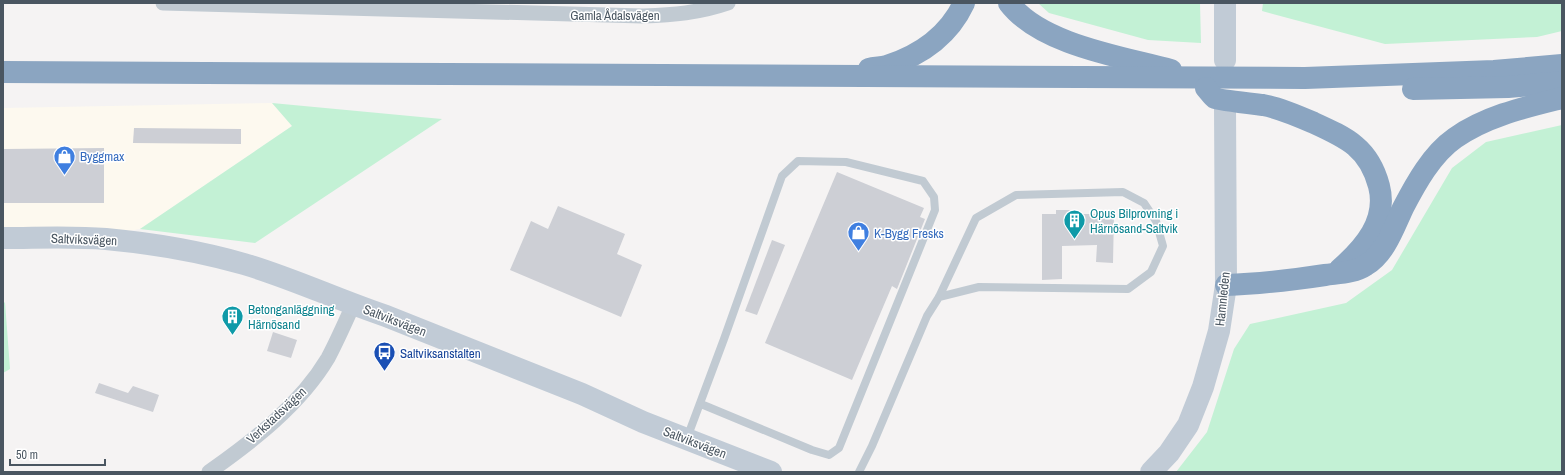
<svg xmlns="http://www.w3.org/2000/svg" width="1565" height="475" viewBox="0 0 1565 475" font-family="'Archivo Narrow',sans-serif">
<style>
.commercial{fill:#fdf9ef}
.green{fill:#c3f1d5}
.building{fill:#cdcfd5}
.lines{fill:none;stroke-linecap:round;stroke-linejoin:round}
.lane{stroke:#c1cad2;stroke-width:8}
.street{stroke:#c1cad2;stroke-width:15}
.secondary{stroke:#c1cbd6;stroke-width:22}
.highway{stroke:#8ba5c1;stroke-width:22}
.labels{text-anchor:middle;stroke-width:3;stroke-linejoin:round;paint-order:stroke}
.street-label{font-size:13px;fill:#4a5661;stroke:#fff}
.shop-label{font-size:13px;fill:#366cbe;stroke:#fff;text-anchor:start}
.culture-label{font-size:13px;fill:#0d838f;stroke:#fff;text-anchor:start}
.transit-label{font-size:13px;fill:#164399;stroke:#fff;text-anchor:start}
</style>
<rect width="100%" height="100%" fill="#f5f3f3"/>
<polygon class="commercial" points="272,103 292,126 140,229 111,234 3,230 3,108"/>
<g class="green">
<polygon points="1038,3 1200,3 1201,43 1148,40 1049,13"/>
<polygon points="1263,3 1562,3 1562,31 1537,37 1385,44 1262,11"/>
<polygon points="272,103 442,119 255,243 140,229 292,126"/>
<polygon points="1562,125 1562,472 1176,472 1207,432 1234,349 1250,324 1346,303 1392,270 1452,168 1486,142"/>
<polygon points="5,302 10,369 3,373 3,304"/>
</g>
<g class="building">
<polygon points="134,128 241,129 241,144 133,143"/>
<polygon points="104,148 104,203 4,203 4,149"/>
<polygon points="837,172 924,208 920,217 925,219 897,289 892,286 852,380 765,343"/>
<polygon points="558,206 625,234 617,254 642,265 621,317 510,270 531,221 548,229"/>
<polygon points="1056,210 1072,210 1072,214 1114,214 1113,263 1096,262 1097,245 1062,246 1062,279 1042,280 1042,214 1056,214"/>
<polygon points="772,240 785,245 757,315 745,311"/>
<polygon points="273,332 297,340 291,358 267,351"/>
<polygon points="99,383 128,393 133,386 159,395 153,412 95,393"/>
</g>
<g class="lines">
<g class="lane">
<polyline points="687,438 724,339 782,176 798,161 846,162 923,181 934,197 935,210 839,448 829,455 812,450 701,404"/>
<polyline points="859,472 872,446 927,316 939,297 976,218 1016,195 1123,192 1144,203 1156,221 1163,246 1151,272 1128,289 979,287 939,297"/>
</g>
<g class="street">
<path d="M163,3L643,16C673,15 699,13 728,3"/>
<path d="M209,472C253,441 300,405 328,358C337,341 345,323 353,305"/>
</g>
<g class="secondary">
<polyline points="1225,60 1225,3"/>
<path d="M3,238C37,238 72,236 106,239C149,243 202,252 244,264C292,278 338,300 386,316L582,394L643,422L771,472"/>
<polyline points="1151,472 1169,453 1188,425 1203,387 1219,331 1226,285 1225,107"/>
</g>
<g class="highway">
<path d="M1009,3C1041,45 1123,57 1171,70"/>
<path d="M869,69C875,67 881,68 887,66C921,55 949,35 964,3"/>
<polyline points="3,72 1305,78 1494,71 1562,65"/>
<path d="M1206,88C1209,91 1212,96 1215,98C1219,100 1255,104 1263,105C1280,108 1298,116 1314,123C1347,138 1369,148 1379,186C1388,221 1364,248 1340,269"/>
<polyline points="1413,89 1508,87 1562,82"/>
<path d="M1226,285C1259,284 1292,280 1325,275C1338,273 1354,273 1366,265C1385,254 1394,227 1403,208C1416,183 1432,154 1455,138C1486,116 1526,107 1562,98"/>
</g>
</g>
<defs>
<symbol id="shop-pin" viewBox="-11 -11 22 30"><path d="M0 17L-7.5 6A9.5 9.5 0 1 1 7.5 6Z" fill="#3f7fe0" stroke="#fff"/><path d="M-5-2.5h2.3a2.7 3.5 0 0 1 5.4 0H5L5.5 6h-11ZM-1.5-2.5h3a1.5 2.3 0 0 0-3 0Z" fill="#fff"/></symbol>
<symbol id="building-pin" viewBox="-11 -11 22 30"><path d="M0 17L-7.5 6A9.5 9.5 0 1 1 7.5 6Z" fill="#0f9aa8" stroke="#fff"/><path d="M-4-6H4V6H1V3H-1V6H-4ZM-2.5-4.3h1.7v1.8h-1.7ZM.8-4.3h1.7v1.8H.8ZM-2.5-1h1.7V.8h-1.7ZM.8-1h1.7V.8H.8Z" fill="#fff"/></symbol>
<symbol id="bus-pin" viewBox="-11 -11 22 30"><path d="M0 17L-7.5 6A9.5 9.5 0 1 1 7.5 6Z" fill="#1a4fb4" stroke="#fff"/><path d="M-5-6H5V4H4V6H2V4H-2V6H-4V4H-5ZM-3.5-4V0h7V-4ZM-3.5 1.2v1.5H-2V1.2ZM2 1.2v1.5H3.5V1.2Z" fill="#fff"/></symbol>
</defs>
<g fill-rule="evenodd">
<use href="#shop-pin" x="52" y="144" width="25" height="34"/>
<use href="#building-pin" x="1062" y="208" width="25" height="34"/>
<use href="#shop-pin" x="846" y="220" width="25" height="34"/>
<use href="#building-pin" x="220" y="304" width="25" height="34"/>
<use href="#bus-pin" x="372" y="340" width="25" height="34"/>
</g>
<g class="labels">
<g class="street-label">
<text x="615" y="20">Gamla Ådalsvägen</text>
<text transform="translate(84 239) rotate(2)" y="5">Saltviksvägen</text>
<text transform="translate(1222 299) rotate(-84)" y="5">Hamnleden</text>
<text transform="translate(395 320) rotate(21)" y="5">Saltviksvägen</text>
<text transform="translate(276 415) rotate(-43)" y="5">Verkstadsvägen</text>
<text transform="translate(695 442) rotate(21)" y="5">Saltviksvägen</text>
</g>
<g class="shop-label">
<text x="80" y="161">Byggmax</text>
<text x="874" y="238">K-Bygg Fresks</text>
</g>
<g class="culture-label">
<text x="1090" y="218">Opus Bilprovning i<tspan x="1090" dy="15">Härnösand-Saltvik</tspan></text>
<text x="248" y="314">Betonganläggning<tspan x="248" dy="15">Härnösand</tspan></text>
</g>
<g class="transit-label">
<text x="400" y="358">Saltviksanstalten</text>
</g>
</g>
<rect width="1565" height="475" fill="none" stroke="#4a5661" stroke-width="8"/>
<path d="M10 459v6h95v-6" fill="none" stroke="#4a5661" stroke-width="2"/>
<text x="16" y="459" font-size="12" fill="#4a5661" stroke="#ffffff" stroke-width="3" paint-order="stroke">50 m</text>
</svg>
